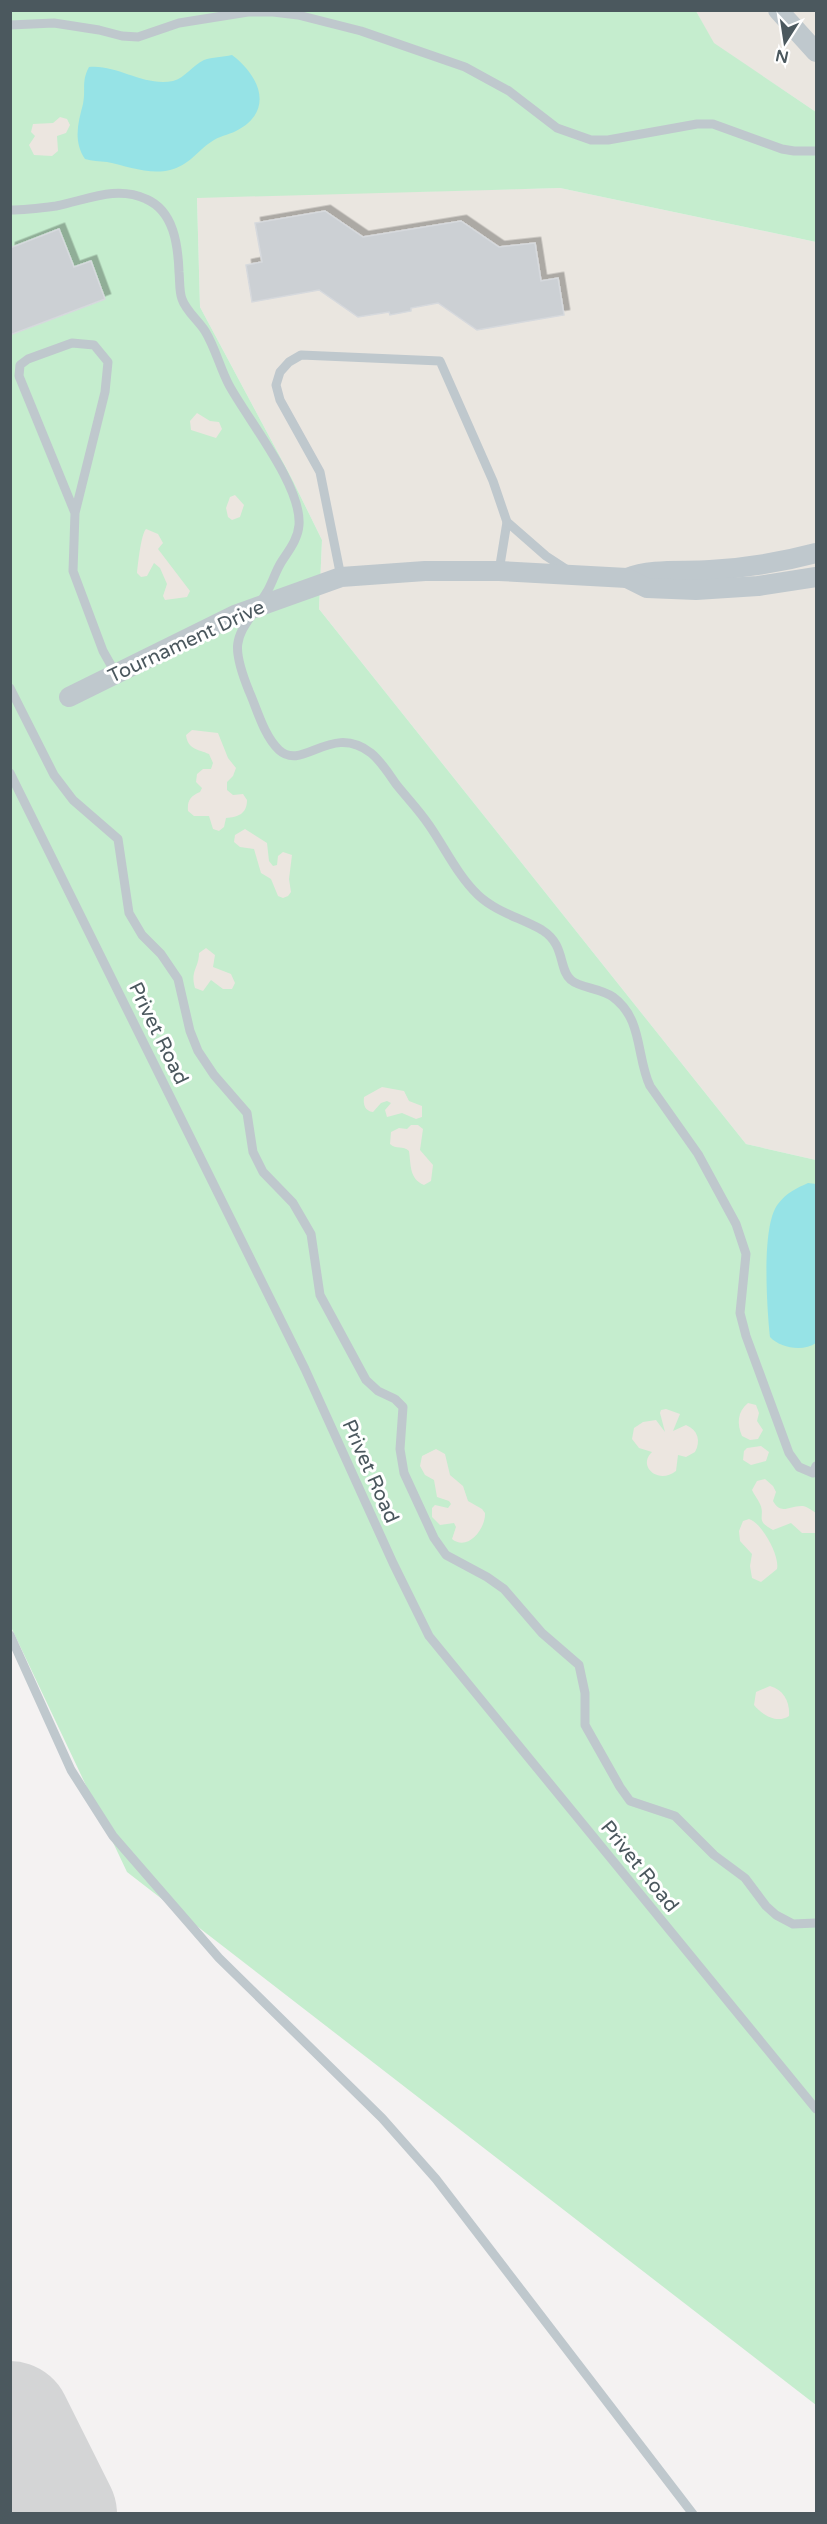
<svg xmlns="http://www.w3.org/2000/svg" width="827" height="2524" viewBox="0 0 827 2524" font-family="'Varela Round',sans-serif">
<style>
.commercial{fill:#eae6e0}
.green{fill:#c5edce}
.sand{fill:#ece6e0}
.water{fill:#96e3e6}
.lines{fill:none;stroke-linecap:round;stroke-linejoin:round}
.taxiway{stroke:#d4d5d6;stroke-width:50}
.runway{stroke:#d4d5d6;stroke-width:122}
.building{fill:#ccd0d4;stroke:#d6d9dd;stroke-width:1.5;filter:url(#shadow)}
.lane{stroke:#bfc8cd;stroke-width:9}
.street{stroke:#bfc8cd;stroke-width:20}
.labels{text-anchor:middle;stroke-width:6;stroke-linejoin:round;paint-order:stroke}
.street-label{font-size:20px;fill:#4b585e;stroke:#fff}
</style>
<defs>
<filter id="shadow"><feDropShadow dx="5.5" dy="-5.5" stdDeviation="0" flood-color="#0004"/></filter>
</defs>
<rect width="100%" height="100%" fill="#f4f2f2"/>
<g class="commercial">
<polygon points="696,11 816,11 816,112 713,43"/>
<polygon points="560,188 816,242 816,1160 746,1144 319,609 322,540 292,479 200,307 197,197"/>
</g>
<polygon class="green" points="11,11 696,11 714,43 816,112 816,242 560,188 197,198 200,307 292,479 322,540 319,609 746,1144 816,1160 816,2405 127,1872 11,1627"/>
<g class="sand">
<polygon points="60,117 67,119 70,125 66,133 57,136 58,151 52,156 34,155 29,145 35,136 31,132 33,124 53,123"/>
<polygon points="197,413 210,421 219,422 222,429 216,438 191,430 190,421"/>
<polygon points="235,495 244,505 240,517 232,520 228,517 226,508 230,497"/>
<path d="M146,529L158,534L163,543L158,549L190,591L187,597L165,600L163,596L167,584L160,568L154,563L147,576L141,577L137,573C138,564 141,534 146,529Z"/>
<path d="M192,730L218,733L228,758L236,768L233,776L227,782V790L233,795L243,794L247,800C247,814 238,817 226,818L224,827L219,831L213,829L209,816H194L188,811C187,800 191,796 200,792L202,788L196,782L197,774L203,769H211L213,763L209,754C198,749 188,750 186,735Z"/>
<polygon points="245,829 267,843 269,861 273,866 277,865 278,856 283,852 292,855 289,879 291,892 288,896 283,898 278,896 271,879 261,873 254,849 240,847 234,842 235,835"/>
<path d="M206,948L215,955L213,967L231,974L235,983L232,989H223L211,980L203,991L195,988C190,970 199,968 199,953Z"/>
<path d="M382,1087L404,1091L409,1101L422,1106V1117L416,1119L402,1113L387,1117L385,1110L391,1103L387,1101L381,1103L373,1112C365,1111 363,1105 364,1097Z"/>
<path d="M411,1125H418L423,1129L420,1150L433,1165L431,1181L424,1185C409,1179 411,1164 409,1151C403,1145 396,1150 390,1144L391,1132L399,1128L407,1129Z"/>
<path d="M748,1403L756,1405L759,1413L757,1421L763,1430L758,1439L750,1440L742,1436C737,1424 737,1412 748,1403Z"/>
<path d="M666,1409L680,1414L673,1431L686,1425C698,1430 701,1441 695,1452L686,1457L678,1455L676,1471C658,1485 637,1466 652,1452L639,1448L632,1439L634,1428L643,1422L656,1420L665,1432L660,1413L661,1410Z"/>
<polygon points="761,1446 769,1452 766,1461 751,1465 743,1460 744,1451 747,1448"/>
<path d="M436,1449L445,1454L450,1475L463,1486L468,1501L482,1509L485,1513C486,1528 468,1552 452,1539L456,1527L454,1523L440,1525L432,1517V1508L435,1505L448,1508L451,1504L449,1501L437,1497L434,1480L425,1475L420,1466L422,1456Z"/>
<path d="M765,1479L773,1486L776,1492L773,1501C781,1516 790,1505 803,1506C808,1507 813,1511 816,1513V1533H802L791,1523L773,1530C754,1520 766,1517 760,1504C758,1499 754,1495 752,1490L757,1481Z"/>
<path d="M749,1519C762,1523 780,1556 777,1569L761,1582L752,1578L750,1566L752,1554L740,1541L739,1531L743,1521Z"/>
<path d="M770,1686C784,1690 790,1702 789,1716C777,1724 762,1715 754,1705L756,1692Z"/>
</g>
<g class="water">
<path d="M232,55C260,76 275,111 236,131C228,135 219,136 211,142C197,151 190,165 170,170C149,175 127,166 107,162C99,161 92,161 85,159C73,141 78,123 83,104C86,89 81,82 89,67C117,64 144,87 173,81C185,78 193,65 204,60C212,57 223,57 232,55Z"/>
<path d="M808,1183L816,1184V1343C803,1352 780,1348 770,1337C767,1309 761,1225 778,1204C786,1193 797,1188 808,1183Z"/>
</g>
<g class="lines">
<polyline class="taxiway" points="10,2480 32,2465"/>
<polyline class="runway" points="10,2422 56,2514"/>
</g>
<g class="building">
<polygon points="325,211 363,237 461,221 499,247 535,243 541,281 558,278 564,315 477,330 438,303 411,308 411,311 390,315 389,312 358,317 319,290 252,302 246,265 262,262 255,223"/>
<polygon points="59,229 74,267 91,261 105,299 10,335 10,248"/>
</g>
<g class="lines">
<g class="lane">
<polyline points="10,25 54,23 99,30 122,36 138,37 179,23 248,12 273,12 298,15 361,31 465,67 509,91 557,128 591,140 608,140 697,124 713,124 782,149 794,151 816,151"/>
<path d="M10,210C26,210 41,208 56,206C87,200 116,185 146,199C174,211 178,245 179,272C180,281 179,291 182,299C186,311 198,320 205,331C215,347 220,368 229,385C248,420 302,486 299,525C298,539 289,550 282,561C276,570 273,581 268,590C240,637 226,634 249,691C257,709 264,736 279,750C303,772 331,722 371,753C381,761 389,774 396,784C407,798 419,810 429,825C445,848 458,876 478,895C496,912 521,918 542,930C566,945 558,969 571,980C580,988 600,988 613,997C643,1019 636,1056 650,1086L698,1154L736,1224L746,1254L740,1313L746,1336L789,1453L799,1467L813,1473L816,1466"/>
<polyline points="75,513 19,376 20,365 28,359 72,343 94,345 108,362 105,392 75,513 73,571 103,651 116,674"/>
<polyline points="499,571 507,522"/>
<polyline points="341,577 320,472 280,400 276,385 280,372 289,362 301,355 440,361 493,481 507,522 546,556 569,571"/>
<polyline points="10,688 54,775 73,800 118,839 129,913 142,935 161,954 178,979 190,1031 198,1051 214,1075 247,1113 253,1152 263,1172 293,1203 311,1234 320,1295 366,1380 378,1391 395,1399 403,1407 400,1449 404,1473 434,1538 446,1555 487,1577 504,1589 542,1633 579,1665 585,1693 585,1725 620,1787 630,1801 675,1816 714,1855 745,1878 766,1906 776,1915 793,1924 816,1923"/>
<polyline points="10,773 305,1369 393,1563 429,1636 816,2109"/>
<polyline points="10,1635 71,1770 113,1836 219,1958 382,2118 436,2179 693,2514"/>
</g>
<g class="street">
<polyline points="778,10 816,52"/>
<path d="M627,578C652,568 684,572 710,570C746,568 782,562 816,553"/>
<polyline points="69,697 235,615 341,577 425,571 499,571 627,578 647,588 696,590 758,586 816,577"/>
</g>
</g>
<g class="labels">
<g class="street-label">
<text transform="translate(186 641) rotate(-25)" y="7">Tournament Drive</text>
<text transform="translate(159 1033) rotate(64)" y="7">Privet Road</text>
<text transform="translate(371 1471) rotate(66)" y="7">Privet Road</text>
<text transform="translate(640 1866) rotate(51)" y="7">Privet Road</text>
</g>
</g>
<rect width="827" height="2524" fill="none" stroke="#4b585e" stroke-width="24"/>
<g transform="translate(785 42) rotate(192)" stroke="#ffffff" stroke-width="4.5" paint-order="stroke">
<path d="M0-4.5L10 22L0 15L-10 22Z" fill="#4b585e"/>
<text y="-9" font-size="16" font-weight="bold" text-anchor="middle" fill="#4b585e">N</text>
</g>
</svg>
